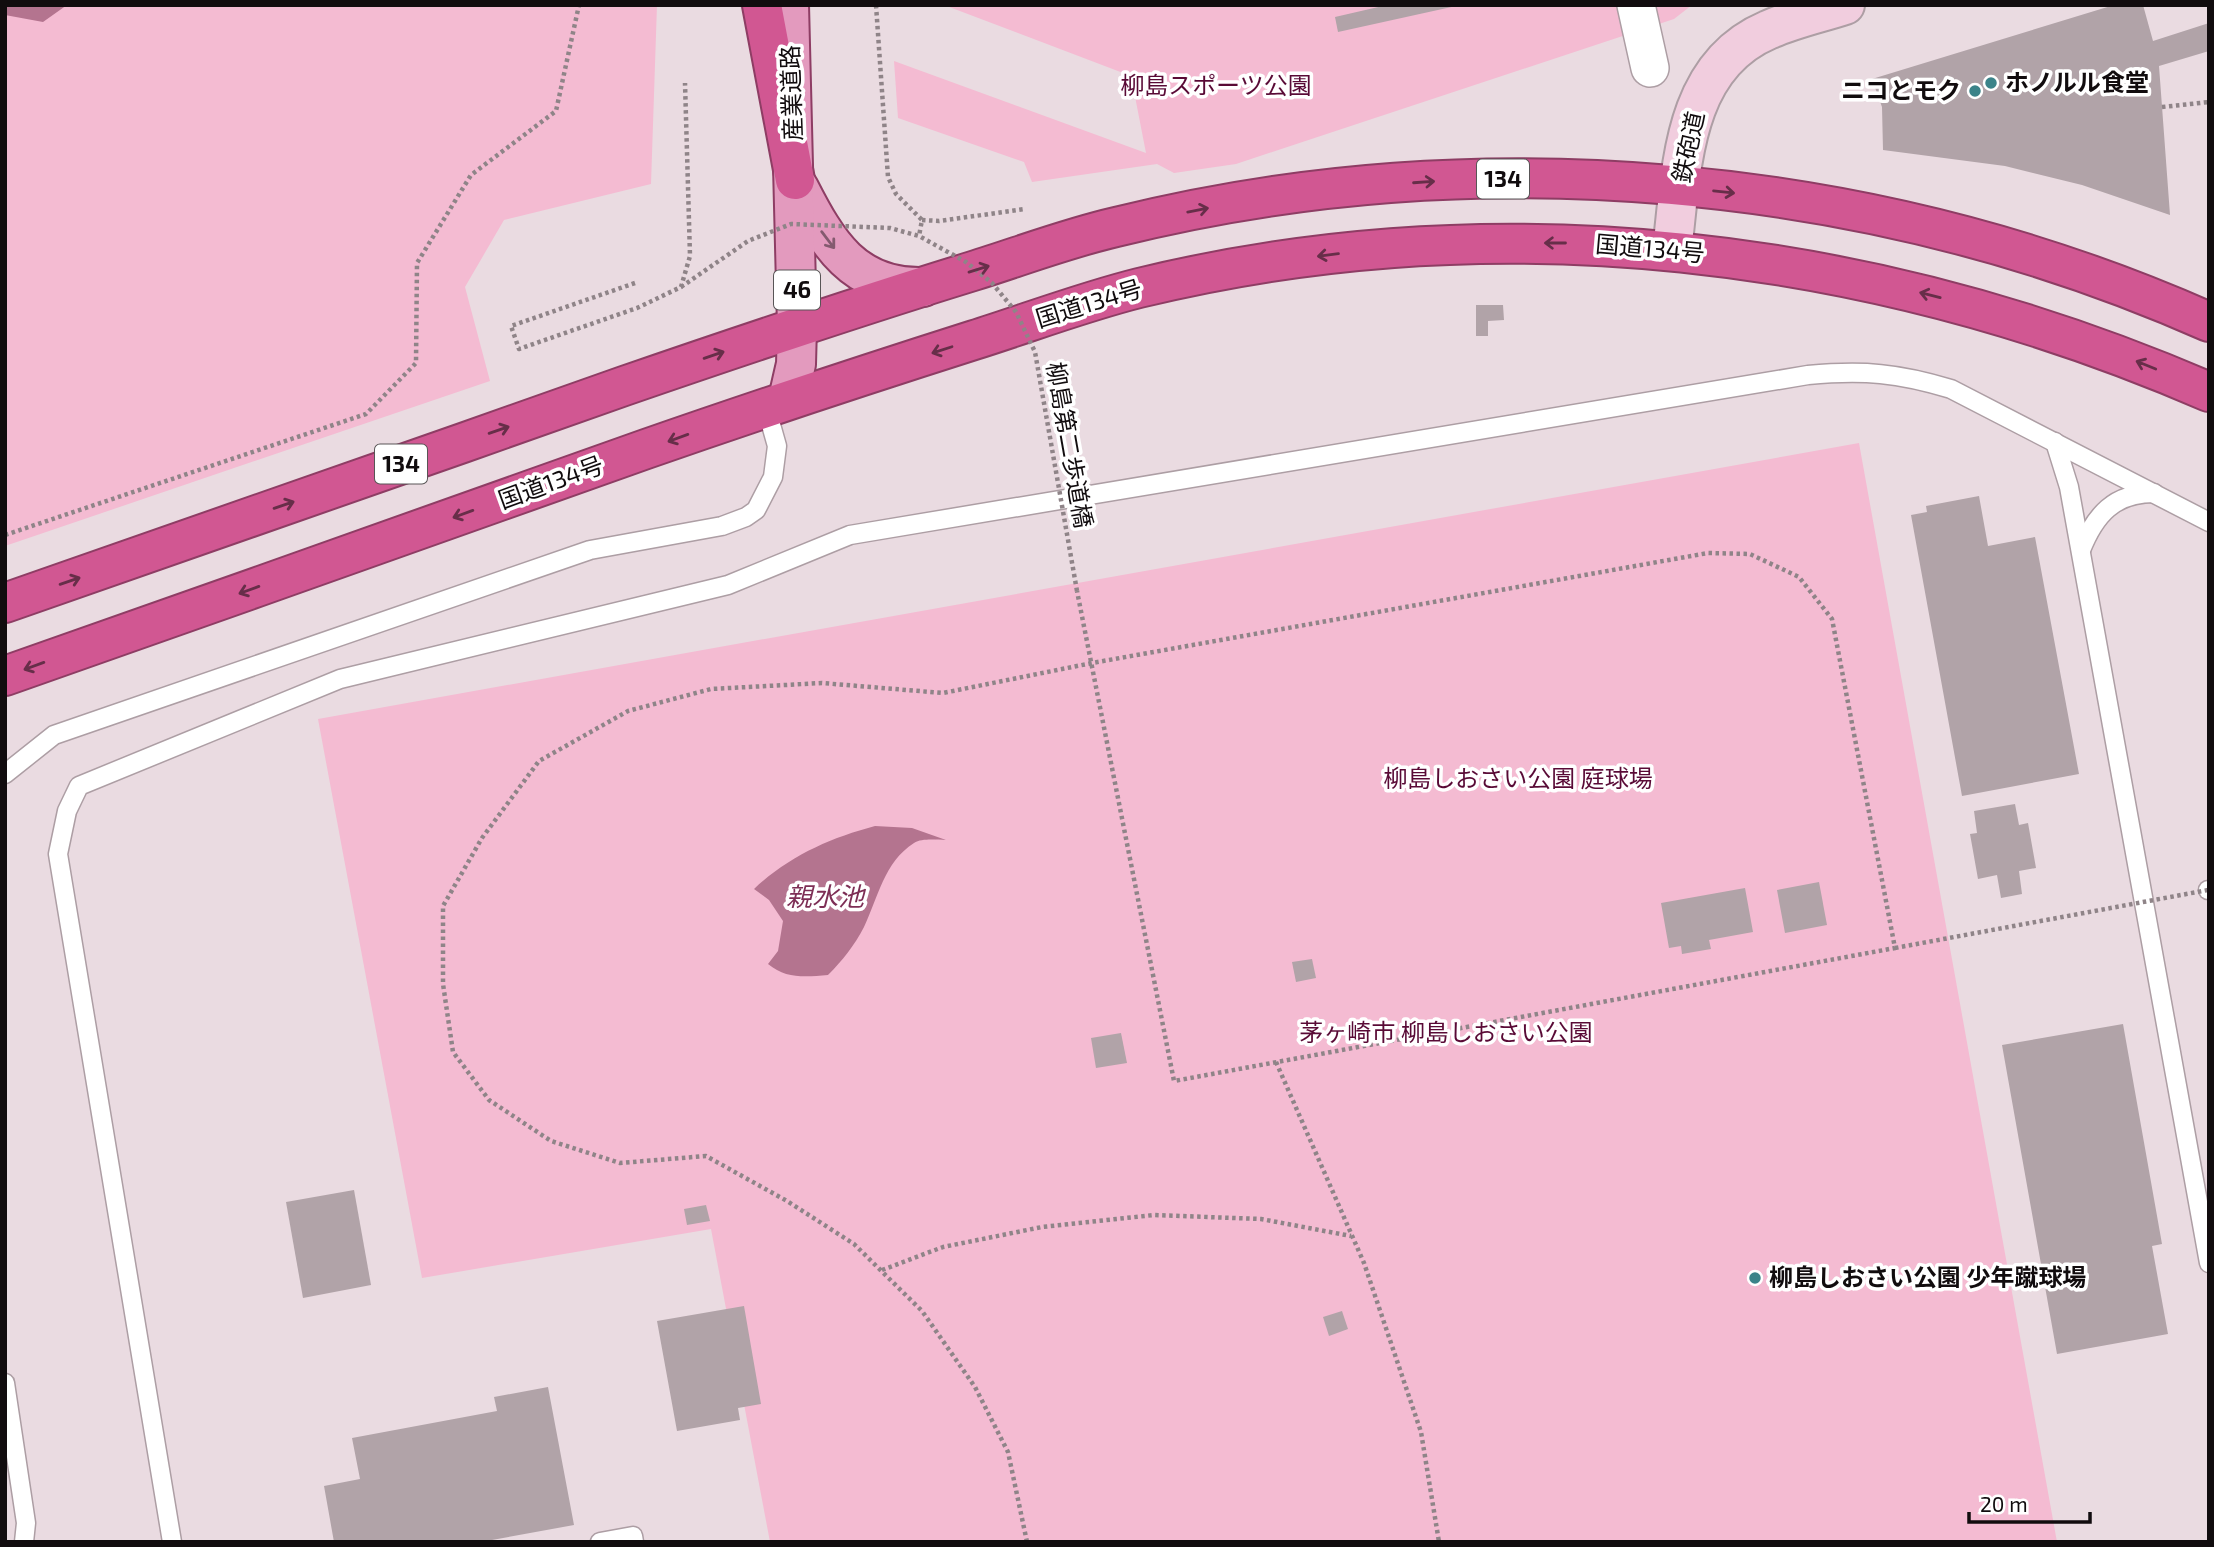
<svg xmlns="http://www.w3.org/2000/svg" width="2214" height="1547" viewBox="0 0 2214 1547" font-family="'Exo 2','Noto Sans JP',sans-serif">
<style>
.green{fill:#f4bbd2}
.water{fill:#b4748f}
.building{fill:#b1a3a8}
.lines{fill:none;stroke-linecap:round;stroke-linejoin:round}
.lane-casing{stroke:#ad9ea4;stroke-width:21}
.street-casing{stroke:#ad9ea4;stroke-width:40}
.secondary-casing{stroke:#ad9ea4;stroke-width:42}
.primary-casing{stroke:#8e3d64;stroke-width:42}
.highway-casing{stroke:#8e3d64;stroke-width:42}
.path{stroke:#8f8488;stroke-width:4.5;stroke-dasharray:3.5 3.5;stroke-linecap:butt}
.lane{stroke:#fff;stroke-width:18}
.street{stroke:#fff;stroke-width:37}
.secondary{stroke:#f1cdde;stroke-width:38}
.primary{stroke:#e39abe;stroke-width:38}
.highway{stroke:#d15792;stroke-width:38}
.path-bridge{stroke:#8f8488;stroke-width:4.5;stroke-dasharray:3.5 3.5;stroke-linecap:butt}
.oneway{stroke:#672e49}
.oneway2{stroke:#845a6f}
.poi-dot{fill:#3b8389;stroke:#fff;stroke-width:2.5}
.labels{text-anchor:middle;stroke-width:7;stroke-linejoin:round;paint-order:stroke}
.shield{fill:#fff;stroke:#585556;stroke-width:2}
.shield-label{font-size:23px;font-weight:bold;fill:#110c0e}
.poi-label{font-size:24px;font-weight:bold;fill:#110c0e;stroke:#fff;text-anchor:start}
.park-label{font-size:24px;fill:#590a36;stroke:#fff}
.street-label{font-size:24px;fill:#110c0e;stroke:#fff}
.water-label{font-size:26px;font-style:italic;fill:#7d2e55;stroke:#fff}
</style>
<rect width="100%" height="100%" fill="#eadbe1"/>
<g class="green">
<polygon points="5,5 657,5 651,184 504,220 465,287 490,381 5,546"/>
<polygon points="944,5 1692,5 1674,19 1236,164 1174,173 1157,164 1032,182 1024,162 898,118 894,61 1146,153 1131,76"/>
<polygon points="1859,443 2057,1542 770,1542 711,1229 422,1278 318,719"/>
</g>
<g class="water">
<polygon points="5,5 67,5 43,22 5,15"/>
<path d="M875,826L912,828L946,840C936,840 922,838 914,843C884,862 878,898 864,927C854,946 843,960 828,975C805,977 786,979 768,964L778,951L783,921L769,900L754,889C789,856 830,838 875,826Z"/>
</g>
<g class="building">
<polygon points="1387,5 1456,5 1456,6 1338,32 1335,17"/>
<polygon points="2114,5 2143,5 2153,41 2209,23 2209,51 2159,66 2170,215 2082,185 2005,166 1883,150 1882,107 1872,79"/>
<polygon points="1476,305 1503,305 1504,320 1488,321 1488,336 1476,336"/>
<polygon points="1979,496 1988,546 2035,537 2079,774 1962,796 1911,515 1927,512 1926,506"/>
<polygon points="2015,804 2019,825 2028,823 2036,868 2019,871 2022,894 2001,898 1997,875 1978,879 1970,834 1977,833 1974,811"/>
<polygon points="1819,882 1827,925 1785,933 1777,890"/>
<polygon points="1745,888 1753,932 1709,940 1711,949 1682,954 1681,946 1669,948 1661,903"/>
<polygon points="1312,959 1316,978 1296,982 1292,962"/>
<polygon points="2123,1024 2162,1244 2152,1246 2168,1334 2057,1354 2002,1045"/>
<polygon points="1121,1033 1127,1063 1096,1068 1091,1038"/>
<polygon points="354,1190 371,1285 303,1298 286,1202"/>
<polygon points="706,1205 710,1221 687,1225 684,1209"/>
<polygon points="744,1306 761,1404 738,1408 740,1420 677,1431 657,1321"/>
<polygon points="1342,1311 1348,1329 1329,1336 1323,1317"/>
<polygon points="548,1387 574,1525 481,1542 334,1542 324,1486 360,1479 352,1438 497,1411 494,1397"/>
</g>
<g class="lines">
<defs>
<g id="lane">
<polyline points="2055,442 2069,487 2209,1263"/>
<path d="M2081,550C2095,515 2114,493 2154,493"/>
<polyline points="5,774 54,735 590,550 722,526 746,517 756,510 773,477 777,446 766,407"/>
<polyline points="2208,890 2209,890"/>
<polyline points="5,1383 26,1523 24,1542"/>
<path d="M172,1542L58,854L67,811L79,786L340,679L728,585L850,535L1808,375C1864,370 1898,373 1951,389L2209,522"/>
<polyline points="600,1542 633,1536 634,1542"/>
</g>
<polyline id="street" points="1636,5 1650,68"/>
<path id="secondary" d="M1672,250C1682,170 1681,67 1768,30C1792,19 1820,13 1845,5"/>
<g id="primary">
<path d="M799,188C827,243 854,289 923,287"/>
<polyline points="788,399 796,364 797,326 789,5"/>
</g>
<g id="highway">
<polyline points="762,5 795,180"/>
<path d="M5,603C212,531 418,459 624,386C740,346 856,307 973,271C1021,256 1068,238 1116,227C1475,138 1871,172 2209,322"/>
<path d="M5,676C219,601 432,525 646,449C755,411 864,375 974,340C1028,323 1083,302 1139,288C1497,201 1872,246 2209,392"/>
</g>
</defs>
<use href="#lane" class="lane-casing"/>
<use href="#street" class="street-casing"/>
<use href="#secondary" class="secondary-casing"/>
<use href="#primary" class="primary-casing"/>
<use href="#highway" class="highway-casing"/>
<g class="path">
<polyline points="876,5 888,177 896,194 922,220 919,236"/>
<polyline points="2162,107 2209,102"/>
<polyline points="922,220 939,221 1025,209"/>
<polyline points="635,283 511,326 519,349 637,308 681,287 690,256 685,83"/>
<polyline points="5,535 366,414 416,363 417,263 471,175 556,111 579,5"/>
<polyline points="1276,1062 1364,1263 1421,1432 1439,1542"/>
<polyline points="882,1270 943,1247 1042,1227 1154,1215 1261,1219 1351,1236"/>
<polyline points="1027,1542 1008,1452 975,1387 922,1311 854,1244 787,1201 706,1156 620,1163 551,1141 489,1100 453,1052 443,984 443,906 482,838 539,761 628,711 711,689 822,683 943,693 1092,663 1708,553 1750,554 1799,577 1832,619 1895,948 1174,1081 1077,591"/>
</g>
<use href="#lane" class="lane"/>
<use href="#street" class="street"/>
<use href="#secondary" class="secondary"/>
<use href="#primary" class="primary"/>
<use href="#highway" class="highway"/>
<g class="path-bridge">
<polyline points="681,287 748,241 791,224 890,228 919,236 966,262 992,283 1016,312 1035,352 1077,591"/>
<polyline points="1895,948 2208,890"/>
</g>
</g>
<defs><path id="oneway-shaft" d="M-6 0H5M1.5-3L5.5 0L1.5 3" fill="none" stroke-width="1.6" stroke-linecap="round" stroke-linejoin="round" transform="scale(1.75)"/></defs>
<g class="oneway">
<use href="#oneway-shaft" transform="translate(1424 182) rotate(-4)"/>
<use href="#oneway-shaft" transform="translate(1724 192) rotate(6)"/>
<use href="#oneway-shaft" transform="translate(1198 210) rotate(-11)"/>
<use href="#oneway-shaft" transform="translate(1555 243) rotate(-180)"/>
<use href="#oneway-shaft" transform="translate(1328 255) rotate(173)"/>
<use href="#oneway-shaft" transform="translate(979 269) rotate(-17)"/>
<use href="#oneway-shaft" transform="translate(1930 295) rotate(-166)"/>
<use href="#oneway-shaft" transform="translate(942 350) rotate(162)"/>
<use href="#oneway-shaft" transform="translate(714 355) rotate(-19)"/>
<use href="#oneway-shaft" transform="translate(2146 365) rotate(-158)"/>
<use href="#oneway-shaft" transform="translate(499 430) rotate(-19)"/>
<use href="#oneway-shaft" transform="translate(678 438) rotate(160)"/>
<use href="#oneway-shaft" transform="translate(284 505) rotate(-19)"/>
<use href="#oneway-shaft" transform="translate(463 514) rotate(160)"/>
<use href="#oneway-shaft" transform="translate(70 581) rotate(-19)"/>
<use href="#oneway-shaft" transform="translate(249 590) rotate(160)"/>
<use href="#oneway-shaft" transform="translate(34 666) rotate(160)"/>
</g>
<use class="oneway2" href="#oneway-shaft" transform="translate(828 240) rotate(53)"/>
<g class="poi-dot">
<circle cx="1991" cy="83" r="7"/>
<circle cx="1975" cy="91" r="7"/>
<circle cx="1755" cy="1278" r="7"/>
</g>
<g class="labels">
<g class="shield">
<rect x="1477" y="159.5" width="52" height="39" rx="5"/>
<rect x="774" y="270.5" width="46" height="39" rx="5"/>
<rect x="375" y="444.5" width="52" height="39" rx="5"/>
</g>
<g class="shield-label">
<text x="1503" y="187">134</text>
<text x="797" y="298">46</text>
<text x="401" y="472">134</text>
</g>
<g class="poi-label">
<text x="2005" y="91">ホノルル食堂</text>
<text x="1961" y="99" text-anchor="end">ニコとモク</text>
<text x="1769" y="1286">柳島しおさい公園 少年蹴球場</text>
</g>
<g class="park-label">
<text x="1216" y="94">柳島スポーツ公園</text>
<text x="1518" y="787">柳島しおさい公園 庭球場</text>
<text x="1446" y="1041">茅ヶ崎市 柳島しおさい公園</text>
</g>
<g class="street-label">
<text transform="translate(792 93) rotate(-92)" y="8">産業道路</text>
<text transform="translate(1689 147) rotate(-78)" y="8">鉄砲道</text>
<text transform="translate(1650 249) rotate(5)" y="8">国道134号</text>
<text transform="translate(1089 304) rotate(-17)" y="8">国道134号</text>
<text transform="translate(1069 445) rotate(80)" y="8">柳島第二歩道橋</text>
<text transform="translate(551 483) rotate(-20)" y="8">国道134号</text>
</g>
<g class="water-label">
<text x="825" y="906">親水池</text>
</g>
</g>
<rect width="2214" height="1547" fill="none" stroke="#110c0e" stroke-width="14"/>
<path d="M1969 1512v10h121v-10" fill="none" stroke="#110c0e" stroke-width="3.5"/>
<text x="1980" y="1512" font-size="21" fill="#110c0e" stroke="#ffffff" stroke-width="5" paint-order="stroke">20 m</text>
</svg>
